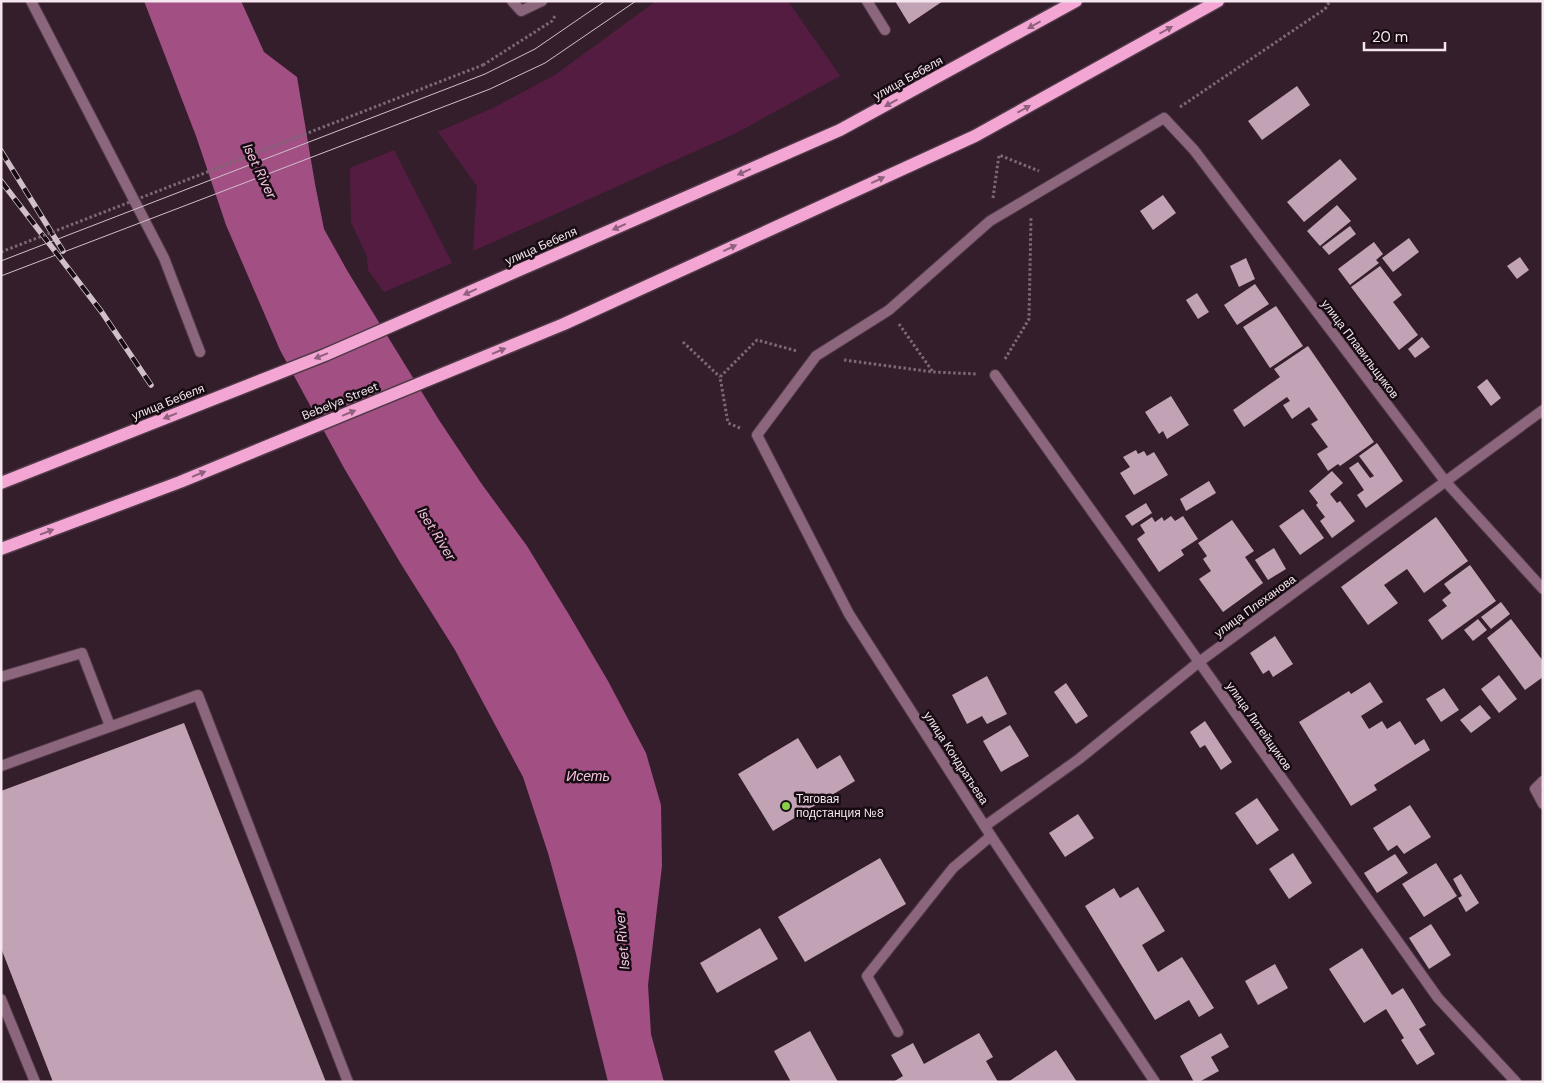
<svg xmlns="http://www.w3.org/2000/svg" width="1544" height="1083" viewBox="0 0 1544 1083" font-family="'DM Sans',sans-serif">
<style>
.green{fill:#551c42}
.water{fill:#a24f84}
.building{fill:#c1a3b5}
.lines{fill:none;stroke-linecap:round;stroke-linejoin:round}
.service-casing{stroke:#503a47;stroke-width:12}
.minor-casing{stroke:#503a47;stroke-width:12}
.primary-casing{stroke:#503a47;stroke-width:15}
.path{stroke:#7d6975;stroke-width:3;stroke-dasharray:2.5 2.5;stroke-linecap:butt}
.service{stroke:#8c667c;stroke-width:10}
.minor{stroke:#8c667c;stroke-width:10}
.primary{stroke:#f3a6d4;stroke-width:12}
.tram{stroke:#d0bfc9;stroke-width:1}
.rail-casing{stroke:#d0bfc9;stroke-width:5.5}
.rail{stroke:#160c12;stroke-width:4;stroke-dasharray:11;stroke-linecap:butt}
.path-bridge{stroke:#7d6975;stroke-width:3;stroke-dasharray:2.5 2.5;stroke-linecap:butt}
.oneway{fill:#90617d}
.poi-dot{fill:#88cf49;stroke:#160c12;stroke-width:2}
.labels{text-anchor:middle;stroke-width:5;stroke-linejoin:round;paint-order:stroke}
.street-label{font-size:12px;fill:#f5e5ee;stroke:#160c12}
.poi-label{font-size:12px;fill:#f5e5ee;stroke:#160c12;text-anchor:start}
.water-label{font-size:14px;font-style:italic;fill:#f3c4df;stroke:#160c12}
</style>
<rect width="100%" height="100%" fill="#351e2c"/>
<g class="green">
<polygon points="656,1 788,1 840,76 736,133 473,251 477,186 438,132 493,108 555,75"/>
<polygon points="394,150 452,263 384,292 368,270 367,256 351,222 350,168"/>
</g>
<polygon class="water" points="144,1 241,1 264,52 297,77 315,184 324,229 348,272 439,420 481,483 527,546 568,613 608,681 646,753 661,805 662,866 648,985 651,1034 664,1082 608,1082 576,954 548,853 523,777 455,650 401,564 344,468 280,350 226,225 196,136"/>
<g class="building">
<polygon points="895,1 943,1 909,24"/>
<polygon points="1297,86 1310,105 1262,140 1248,121"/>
<polygon points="1340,159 1357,179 1304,222 1287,202"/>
<polygon points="1163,195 1176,213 1153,230 1140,211"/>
<polygon points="1337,205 1351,221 1320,246 1307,231"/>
<polygon points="1350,226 1356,234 1329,255 1322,247"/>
<polygon points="1409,238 1419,252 1393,272 1382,258"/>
<polygon points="1374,242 1383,254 1376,260 1379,263 1350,285 1338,269"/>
<polygon points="1520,257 1529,270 1517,279 1507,266"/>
<polygon points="1246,258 1255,279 1239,287 1230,266"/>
<polygon points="1380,266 1402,295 1393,302 1418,335 1399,350 1351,287"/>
<polygon points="1255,284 1269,304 1237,325 1224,305"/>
<polygon points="1197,293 1209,312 1198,319 1186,300"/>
<polygon points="1276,306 1303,346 1270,368 1243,327"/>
<polygon points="1422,337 1430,347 1415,358 1408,349"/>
<polygon points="1308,346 1374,442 1340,466 1338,464 1328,471 1317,454 1328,447 1311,424 1318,420 1309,407 1292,419 1283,405 1290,401 1287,397 1244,427 1233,410 1280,377 1274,369"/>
<polygon points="1487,379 1501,398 1491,406 1477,387"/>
<polygon points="1171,396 1189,425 1167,439 1163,431 1159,434 1145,412"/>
<polygon points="1377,443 1403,481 1366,508 1357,495 1364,490 1349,468 1358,462 1370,478 1374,476 1359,456"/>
<polygon points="1136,450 1138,454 1144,451 1147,456 1154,452 1168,475 1134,495 1120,473 1130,467 1123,457"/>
<polygon points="1332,471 1343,483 1330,494 1337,503 1340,501 1355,521 1332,538 1320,521 1325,517 1316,505 1318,503 1309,491"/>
<polygon points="1209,481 1216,493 1186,511 1180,499"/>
<polygon points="1146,503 1152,513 1132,526 1125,516"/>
<polygon points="1303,509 1324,538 1300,555 1279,526"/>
<polygon points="1171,516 1175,521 1183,516 1198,539 1181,550 1184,555 1159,572 1137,539 1145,533 1140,525 1152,517 1155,522 1162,517 1164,521"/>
<polygon points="1436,517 1468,561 1424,593 1407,569 1384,585 1398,603 1368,625 1341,587"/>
<polygon points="1232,520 1254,551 1245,557 1263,583 1223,612 1199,579 1211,571 1203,559 1207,556 1198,543"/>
<polygon points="1274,548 1286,569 1268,580 1255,560"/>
<polygon points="1470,565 1496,601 1442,640 1428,620 1447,606 1442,600 1451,593 1444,584"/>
<polygon points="1501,602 1510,614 1491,629 1481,617"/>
<polygon points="1478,619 1487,630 1473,641 1464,630"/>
<polygon points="1511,619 1543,661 1543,677 1525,690 1487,638"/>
<polygon points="1275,636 1293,664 1273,677 1269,670 1263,674 1250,653"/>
<polygon points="1499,675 1517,699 1499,713 1481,689"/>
<polygon points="987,676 1007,714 987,724 982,716 967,724 952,695"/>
<polygon points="1370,682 1383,702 1361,716 1369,729 1382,721 1387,729 1400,721 1415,745 1424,739 1430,750 1374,785 1377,790 1351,806 1299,722 1349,691 1351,694"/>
<polygon points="1066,683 1088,716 1076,724 1054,692"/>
<polygon points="1444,688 1459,710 1441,722 1426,699"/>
<polygon points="1480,705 1491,718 1471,733 1460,720"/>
<polygon points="1205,721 1232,762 1221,770 1205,745 1200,748 1190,732"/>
<polygon points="184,723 326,1082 53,1082 1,948 1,791"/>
<polygon points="1010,725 1029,756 1001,772 983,741"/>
<polygon points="798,738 817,769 840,755 855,781 773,831 738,774"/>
<polygon points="1257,798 1279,830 1257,845 1235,813"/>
<polygon points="1410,805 1431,837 1404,854 1397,845 1388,851 1373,828"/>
<polygon points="1078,814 1094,838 1065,857 1049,833"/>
<polygon points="1293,853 1312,883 1289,899 1269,869"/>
<polygon points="1395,854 1408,873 1377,893 1364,873"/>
<polygon points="880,858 906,904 805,962 778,917"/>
<polygon points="1436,863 1457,896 1424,917 1402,884"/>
<polygon points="1461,874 1479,903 1466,912 1458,898 1462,896 1453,879"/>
<polygon points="1138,887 1165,931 1142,945 1158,972 1182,957 1214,1008 1199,1017 1189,1000 1155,1020 1085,906 1114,888 1120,898"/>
<polygon points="1431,924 1451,955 1429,969 1409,938"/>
<polygon points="760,928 778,959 717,993 700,963"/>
<polygon points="1362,948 1392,995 1403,988 1426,1025 1419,1029 1435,1054 1417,1065 1401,1040 1404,1038 1386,1009 1364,1023 1329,969"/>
<polygon points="1275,964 1288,988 1258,1005 1245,981"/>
<polygon points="810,1031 838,1082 791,1082 774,1051"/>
<polygon points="979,1033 993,1057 986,1061 998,1082 893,1082 903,1076 891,1055 913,1043 924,1064"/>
<polygon points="1221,1033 1229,1047 1211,1057 1219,1071 1199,1082 1194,1082 1180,1056"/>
<polygon points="1056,1050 1077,1082 1008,1082"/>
</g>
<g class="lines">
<defs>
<g id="service">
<polyline points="31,1 164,258 200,352"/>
<polyline points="512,1 521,11 542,1"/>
<polyline points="867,1 885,30"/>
<polyline points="1,677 82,653 110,726"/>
<polyline points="1,766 198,695 348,1082"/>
<polyline points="1543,781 1535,789 1543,804"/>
<polyline points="1,999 35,1082"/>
<polyline points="898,1032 867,976 953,868 991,836"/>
</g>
<g id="minor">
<polyline points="995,375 1438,998 1516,1082"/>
<polyline points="985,826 1079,759 1199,662 1543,410"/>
<polyline points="1155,1082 991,836 849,614 757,435 816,356 889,310 990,221 1164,118 1194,150 1445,481 1543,589"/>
</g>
<g id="primary">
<polyline points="1,483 325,355 840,130 1076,1"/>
<polyline points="1,549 180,482 564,324 975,136 1218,1"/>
</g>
</defs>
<use href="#service" class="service-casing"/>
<use href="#minor" class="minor-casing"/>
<use href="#primary" class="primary-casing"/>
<g class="path">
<polyline points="483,65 552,21 555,16"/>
<polyline points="1180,107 1325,9 1330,1"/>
<polyline points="993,198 999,155 1039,171"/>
<polyline points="899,324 933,372"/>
<polyline points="683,342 720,377"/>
<polyline points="1005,359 1029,319 1031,217"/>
<polyline points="844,360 933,372 977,374"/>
<polyline points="740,428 728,423 720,377 757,340 797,351"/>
</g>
<use href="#service" class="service"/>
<use href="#minor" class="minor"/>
<use href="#primary" class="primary"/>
<g class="tram">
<polyline points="1,261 485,74 535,49 605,1"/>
<polyline points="1,276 490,89 545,63 636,1"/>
</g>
<defs>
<g id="rail">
<polyline points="1,151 63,251"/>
<polyline points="1,181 101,311 151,385"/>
</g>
</defs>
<use href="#rail" class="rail-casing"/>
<use href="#rail" class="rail"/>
<polyline class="path-bridge" points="1,252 483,65"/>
</g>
<defs><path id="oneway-solid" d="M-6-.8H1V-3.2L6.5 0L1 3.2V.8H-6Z" transform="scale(1.25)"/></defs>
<g class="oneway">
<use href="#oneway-solid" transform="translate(1034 25) rotate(151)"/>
<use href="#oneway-solid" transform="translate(1166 30) rotate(-29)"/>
<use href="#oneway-solid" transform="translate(891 103) rotate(151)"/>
<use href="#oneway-solid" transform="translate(1024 109) rotate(-29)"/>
<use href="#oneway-solid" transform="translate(744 172) rotate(156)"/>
<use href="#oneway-solid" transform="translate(878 180) rotate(-25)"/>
<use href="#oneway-solid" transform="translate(619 227) rotate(156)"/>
<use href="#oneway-solid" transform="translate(730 248) rotate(-25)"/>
<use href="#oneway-solid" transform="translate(470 292) rotate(156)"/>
<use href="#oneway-solid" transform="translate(499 351) rotate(-22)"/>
<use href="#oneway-solid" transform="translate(321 356) rotate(158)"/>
<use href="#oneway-solid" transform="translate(349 413) rotate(-22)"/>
<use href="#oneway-solid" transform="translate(170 416) rotate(158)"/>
<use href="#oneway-solid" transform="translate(199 474) rotate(-22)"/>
<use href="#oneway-solid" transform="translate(47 532) rotate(-21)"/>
</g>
<circle class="poi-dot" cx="786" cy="806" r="5"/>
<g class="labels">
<g class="street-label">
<text transform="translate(908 78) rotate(-29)" y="4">улица Бебеля</text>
<text transform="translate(541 246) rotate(-24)" y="4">улица Бебеля</text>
<text transform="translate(1360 349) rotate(53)" y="4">улица Плавильщиков</text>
<text transform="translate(340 401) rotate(-22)" y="4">Bebelya Street</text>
<text transform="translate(168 402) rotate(-22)" y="4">улица Бебеля</text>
<text transform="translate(1255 606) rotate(-36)" y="4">улица Плеханова</text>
<text transform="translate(1259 726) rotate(55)" y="4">улица Литейщиков</text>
<text transform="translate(956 758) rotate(57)" y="4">улица Кондратьева</text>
</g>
<g class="poi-label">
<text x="796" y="803">Тяговая<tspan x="796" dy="14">подстанция №8</tspan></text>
</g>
<g class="water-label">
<text transform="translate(260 171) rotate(64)" y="5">Iset River</text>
<text transform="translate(437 534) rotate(58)" y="5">Iset River</text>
<text x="588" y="781">Исеть</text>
<text transform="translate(622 940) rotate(-95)" y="5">Iset River</text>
</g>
</g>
<rect width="1544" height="1083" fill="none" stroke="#f5e5ee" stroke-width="5"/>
<path d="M1364 42v8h81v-8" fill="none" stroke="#f5e5ee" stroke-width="2.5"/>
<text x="1372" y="42" font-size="15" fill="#f5e5ee" stroke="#160c12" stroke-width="4" paint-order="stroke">20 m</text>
</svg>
